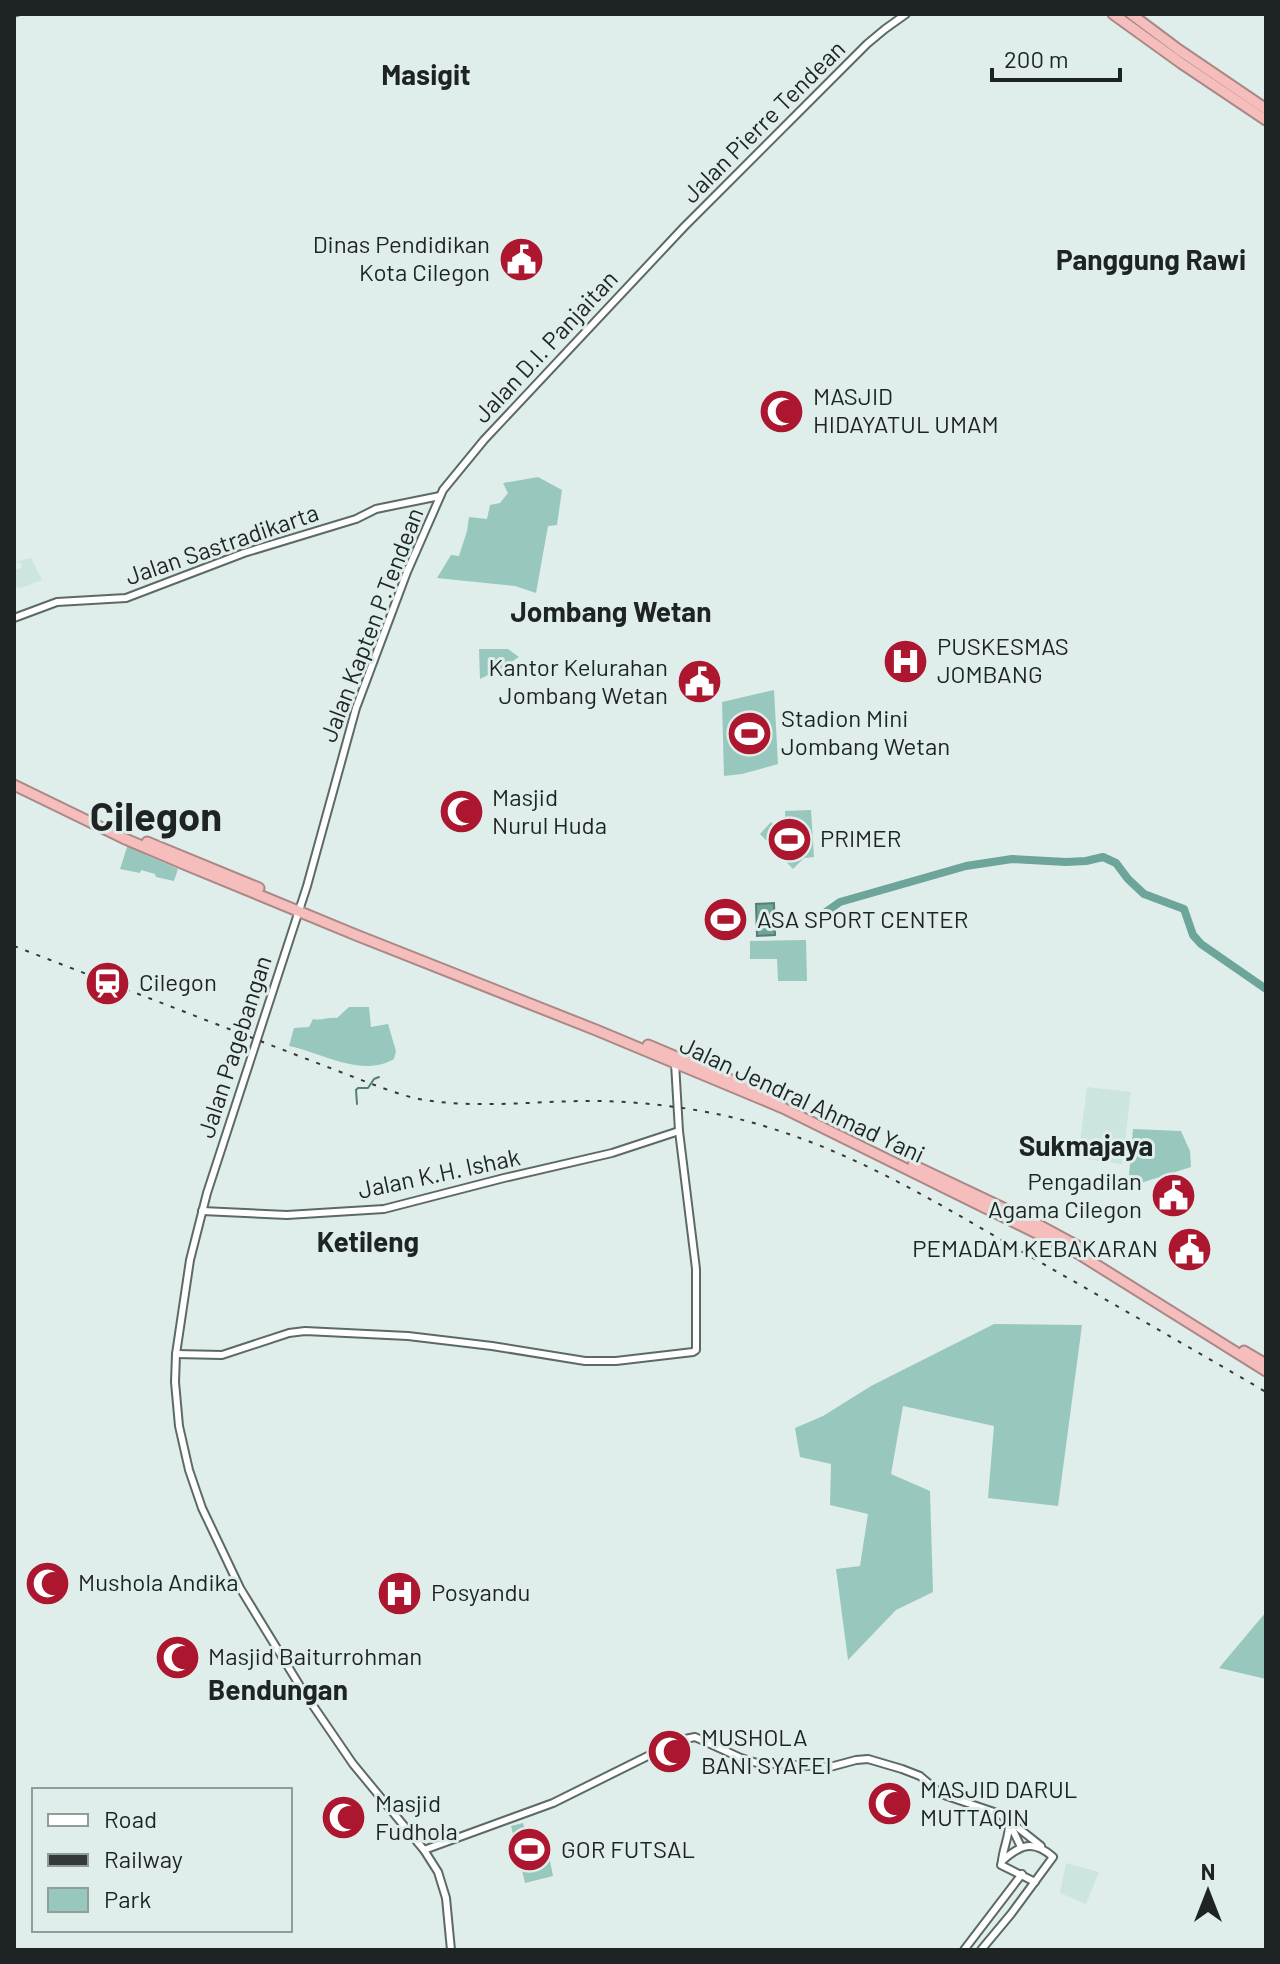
<svg xmlns="http://www.w3.org/2000/svg" width="1280" height="1964" viewBox="0 0 1280 1964" font-family="Barlow,sans-serif">
<style>
.built{fill:#cce5df}
.green{fill:#98c7be}
.water{fill:#6ea59a;stroke:#567e76;stroke-width:2}
.lines{fill:none;stroke-linecap:round;stroke-linejoin:round}
.stream{stroke:#567e76;stroke-width:2}
.river{stroke:#6ea59a;stroke-width:8}
.secondary-casing{stroke:#5c6a67;stroke-width:10}
.highway-casing{stroke:#aa8886;stroke-width:13}
.secondary{stroke:#fff;stroke-width:6}
.highway{stroke:#f5bebc;stroke-width:9}
.rail{stroke:#333a39;stroke-width:2;stroke-dasharray:4 8;stroke-linecap:butt}
.labels{text-anchor:middle;stroke-width:6;stroke-linejoin:round;paint-order:stroke}
.street-label{font-size:24px;fill:#1e2423;stroke:#dfeeeb}
.poi-label{font-size:24px;fill:#1e2423;stroke:#dfeeeb;text-anchor:start}
.quarter-label{font-size:28px;font-weight:bold;fill:#1e2423;stroke:#dfeeeb}
.town-label{font-size:40px;font-weight:bold;fill:#1e2423;stroke:#dfeeeb}
</style>
<rect width="100%" height="100%" fill="#dfeeeb"/>
<g class="built">
<polygon points="31,558 42,580 21,588 14,587 14,570 22,568 20,562 14,563 14,562"/>
<polygon points="1087,1087 1131,1092 1122,1164 1078,1158"/>
<polygon points="1066,1863 1099,1872 1086,1904 1060,1893"/>
</g>
<g class="green">
<polygon points="538,477 562,490 557,525 548,526 536,593 515,586 437,578 451,555 459,556 467,531 469,517 487,519 490,505 500,503 508,493 503,483"/>
<polygon points="479,649 508,649 519,657 502,668 480,679"/>
<polygon points="774,690 778,764 742,774 724,776 722,702"/>
<polygon points="811,810 814,857 804,858 793,869 760,834 771,822 786,836 785,811"/>
<polygon points="128,844 147,851 146,855 178,869 174,881 156,877 155,874 141,870 140,873 120,869"/>
<polygon points="806,940 807,981 778,981 777,959 750,959 750,941"/>
<path d="M349,1007H369L371,1027L388,1024L396,1051L394,1059C361,1078 323,1053 289,1046L294,1028L309,1027L313,1019C322,1021 328,1017 337,1018Z"/>
<polygon points="1133,1129 1181,1131 1190,1151 1191,1167 1128,1187"/>
<polygon points="994,1324 1082,1325 1058,1506 988,1498 994,1426 903,1406 891,1474 930,1491 933,1592 896,1610 848,1660 836,1569 860,1566 868,1514 830,1505 831,1464 800,1457 795,1428 823,1416 871,1386"/>
<polygon points="1266,1612 1266,1679 1219,1668"/>
<polygon points="523,1823 529,1844 537,1845 549,1856 553,1876 525,1883 511,1826"/>
</g>
<polygon class="water" points="774,903 775,935 757,936 756,904"/>
<g class="lines">
<g class="stream">
<polyline points="14,17 23,14"/>
<polyline points="357,1104 356,1090 358,1088 368,1088 374,1079 379,1077"/>
</g>
<polyline class="river" points="820,916 840,902 966,866 1012,859 1066,862 1086,861 1103,857 1116,863 1128,879 1144,894 1184,909 1193,935 1201,944 1266,989"/>
<defs>
<g id="secondary">
<polyline points="14,618 57,602 126,598 244,553 356,519 376,509 440,496"/>
<polyline points="202,1211 287,1215 384,1209 504,1178 612,1153 679,1131"/>
<polyline points="176,1354 222,1355 289,1333 305,1331 408,1336 492,1346 585,1361 616,1361 693,1352 696,1350 696,1269 679,1131 675,1063"/>
<polyline points="1012,1823 1041,1846"/>
<polyline points="424,1850 553,1803 680,1740 695,1737 741,1758 757,1763 830,1767 856,1760 868,1759 902,1769 920,1776 941,1794 1000,1814 1009,1822 1021,1847"/>
<polyline points="1002,1861 1001,1865 1035,1882"/>
<path d="M1002,1861C1003,1848 1010,1835 1009,1822"/>
<polyline points="451,1950 446,1898 438,1872 424,1850 353,1764 303,1691 240,1588 202,1508 189,1470 179,1426 175,1382 176,1354 190,1260 207,1193 307,886 356,708 407,572 443,490 484,440 684,227 867,44 885,29 906,14"/>
<polyline points="964,1950 1022,1874"/>
<path d="M981,1950L1011,1914L1053,1857C1033,1839 1020,1845 1002,1861"/>
</g>
<g id="highway">
<polyline points="1113,14 1181,63 1266,120"/>
<polyline points="1131,14 1179,50 1266,109"/>
<polyline points="14,785 123,838 184,864 356,935 596,1030 783,1108 1079,1254 1266,1371"/>
<polyline points="147,842 259,888"/>
<polyline points="648,1045 781,1101"/>
<polyline points="913,1165 1035,1223 1083,1249"/>
<polyline points="1244,1351 1266,1364"/>
</g>
</defs>
<use href="#secondary" class="secondary-casing"/>
<use href="#highway" class="highway-casing"/>
<use href="#secondary" class="secondary"/>
<use href="#highway" class="highway"/>
<path class="rail" d="M14,946L369,1083C389,1090 410,1099 432,1101C484,1108 538,1101 590,1101C634,1101 679,1106 722,1115C834,1140 922,1194 1019,1250C1101,1297 1184,1344 1266,1392"/>
</g>
<defs>
<symbol id="civic-disc" viewBox="-11 -11 22 22"><circle r="9.5" fill="#ac172f" stroke="#dfeeeb"/><path d="M-.6-6.5H3V-4.5H.6V-3L4-1V1h2V6H-6V1h2V-1L-.6-3ZM-1.2 2.5V6h2.4V2.5Z" fill="#fff"/></symbol>
<symbol id="mosque-disc" viewBox="-11 -11 22 22"><circle r="9.5" fill="#ac172f" stroke="#dfeeeb"/><path d="M3.5-4.9A6 6 0 1 0 3.5 4.9A5 5 0 1 1 3.5-4.9Z" fill="#fff"/></symbol>
<symbol id="hospital-disc" viewBox="-11 -11 22 22"><circle r="9.5" fill="#ac172f" stroke="#dfeeeb"/><path d="M-5-5h3v3.5h4V-5h3V5h-3V1.5h-4V5h-3Z" fill="#fff"/></symbol>
<symbol id="stadium-disc" viewBox="-11 -11 22 22"><circle r="9.5" fill="#ac172f" stroke="#dfeeeb"/><path d="M0-5a6.5 5 0 1 0 0 10a6.5 5 0 1 0 0-10ZM-3.5-1.8h7v3.6h-7Z" fill="#fff"/></symbol>
<symbol id="station-disc" viewBox="-11 -11 22 22"><circle r="9.5" fill="#ac172f" stroke="#dfeeeb"/><path d="M-3-6H3Q5-6 5-4V2Q5 4 3 4L4.5 6H3L1.5 4h-3L-3 6H-4.5L-3 4Q-5 4-5 2V-4Q-5-6-3-6ZM-3.5-4v3h7v-3ZM-3.5 1v1.5H-2V1ZM2 1v1.5H3.5V1Z" fill="#fff"/></symbol>
</defs>
<g fill-rule="evenodd">
<use href="#civic-disc" x="496" y="234" width="51" height="51"/>
<use href="#mosque-disc" x="756" y="386" width="51" height="51"/>
<use href="#hospital-disc" x="880" y="636" width="51" height="51"/>
<use href="#civic-disc" x="674" y="656" width="51" height="51"/>
<use href="#stadium-disc" x="724" y="708" width="51" height="51"/>
<use href="#mosque-disc" x="436" y="786" width="51" height="51"/>
<use href="#stadium-disc" x="764" y="814" width="51" height="51"/>
<use href="#stadium-disc" x="700" y="894" width="51" height="51"/>
<use href="#station-disc" x="82" y="958" width="51" height="51"/>
<use href="#civic-disc" x="1148" y="1170" width="51" height="51"/>
<use href="#civic-disc" x="1164" y="1224" width="51" height="51"/>
<use href="#mosque-disc" x="22" y="1558" width="51" height="51"/>
<use href="#hospital-disc" x="374" y="1568" width="51" height="51"/>
<use href="#mosque-disc" x="152" y="1632" width="51" height="51"/>
<use href="#mosque-disc" x="644" y="1726" width="51" height="51"/>
<use href="#mosque-disc" x="864" y="1778" width="51" height="51"/>
<use href="#mosque-disc" x="318" y="1792" width="51" height="51"/>
<use href="#stadium-disc" x="504" y="1824" width="51" height="51"/>
</g>
<g class="labels">
<g class="street-label">
<text transform="translate(764 122) rotate(-45)" y="8">Jalan Pierre Tendean</text>
<text transform="translate(546 347) rotate(-47)" y="8">Jalan D.I. Panjaitan</text>
<text transform="translate(222 545) rotate(-19)" y="8">Jalan Sastradikarta</text>
<text transform="translate(372 625) rotate(-69)" y="8">Jalan Kapten P.Tendean</text>
<text transform="translate(235 1047) rotate(-72)" y="8">Jalan Pagebangan</text>
<text transform="translate(802 1100) rotate(25)" y="8">Jalan Jendral Ahmad Yani</text>
<text transform="translate(439 1174) rotate(-12)" y="8">Jalan K.H. Ishak</text>
</g>
<g class="poi-label">
<text x="490" y="253" text-anchor="end">Dinas Pendidikan<tspan x="490" dy="28">Kota Cilegon</tspan></text>
<text x="813" y="405">MASJID<tspan x="813" dy="28">HIDAYATUL UMAM</tspan></text>
<text x="937" y="655">PUSKESMAS<tspan x="937" dy="28">JOMBANG</tspan></text>
<text x="668" y="676" text-anchor="end">Kantor Kelurahan<tspan x="668" dy="28">Jombang Wetan</tspan></text>
<text x="781" y="727">Stadion Mini<tspan x="781" dy="28">Jombang Wetan</tspan></text>
<text x="492" y="806">Masjid<tspan x="492" dy="28">Nurul Huda</tspan></text>
<text x="820" y="847">PRIMER</text>
<text x="757" y="928">ASA SPORT CENTER</text>
<text x="139" y="991">Cilegon</text>
<text x="1142" y="1190" text-anchor="end">Pengadilan<tspan x="1142" dy="28">Agama Cilegon</tspan></text>
<text x="1158" y="1257" text-anchor="end">PEMADAM KEBAKARAN</text>
<text x="78" y="1591">Mushola Andika</text>
<text x="431" y="1601">Posyandu</text>
<text x="208" y="1665">Masjid Baiturrohman</text>
<text x="701" y="1746">MUSHOLA<tspan x="701" dy="28">BANI SYAFEI</tspan></text>
<text x="920" y="1798">MASJID DARUL<tspan x="920" dy="28">MUTTAQIN</tspan></text>
<text x="375" y="1812">Masjid<tspan x="375" dy="28">Fudhola</tspan></text>
<text x="561" y="1858">GOR FUTSAL</text>
</g>
<g class="quarter-label">
<text x="426" y="85">Masigit</text>
<text x="1151" y="270">Panggung Rawi</text>
<text x="611" y="622">Jombang Wetan</text>
<text x="1086" y="1156">Sukmajaya</text>
<text x="368" y="1252">Ketileng</text>
<text x="278" y="1700">Bendungan</text>
</g>
<g class="town-label">
<text x="156" y="831">Cilegon</text>
</g>
</g>
<rect width="1280" height="1964" fill="none" stroke="#1e2423" stroke-width="32"/>
<rect x="32" y="1788" width="260" height="144" fill="#dfeeeb" stroke="#929d9b" stroke-width="2"/>
<rect x="48" y="1814" width="40" height="12" fill="#ffffff" stroke="#929d9b" stroke-width="2"/>
<text x="104" y="1828" font-size="24" fill="#1e2423">Road</text>
<rect x="48" y="1854" width="40" height="12" fill="#333a39" stroke="#929d9b" stroke-width="2"/>
<text x="104" y="1868" font-size="24" fill="#1e2423">Railway</text>
<rect x="48" y="1888" width="40" height="24" fill="#98c7be" stroke="#929d9b" stroke-width="2"/>
<text x="104" y="1908" font-size="24" fill="#1e2423">Park</text>
<g transform="translate(1208 1892)" stroke="#dfeeeb" stroke-width="6" paint-order="stroke">
<path d="M0-6L14 30L0 20L-14 30Z" fill="#1e2423"/>
<text y="-12" font-size="22" font-weight="bold" text-anchor="middle" fill="#1e2423">N</text>
</g>
<path d="M992 68v12h128v-12" fill="none" stroke="#1e2423" stroke-width="4"/>
<text x="1004" y="68" font-size="24" fill="#1e2423" stroke="#dfeeeb" stroke-width="6" paint-order="stroke">200 m</text>
</svg>
